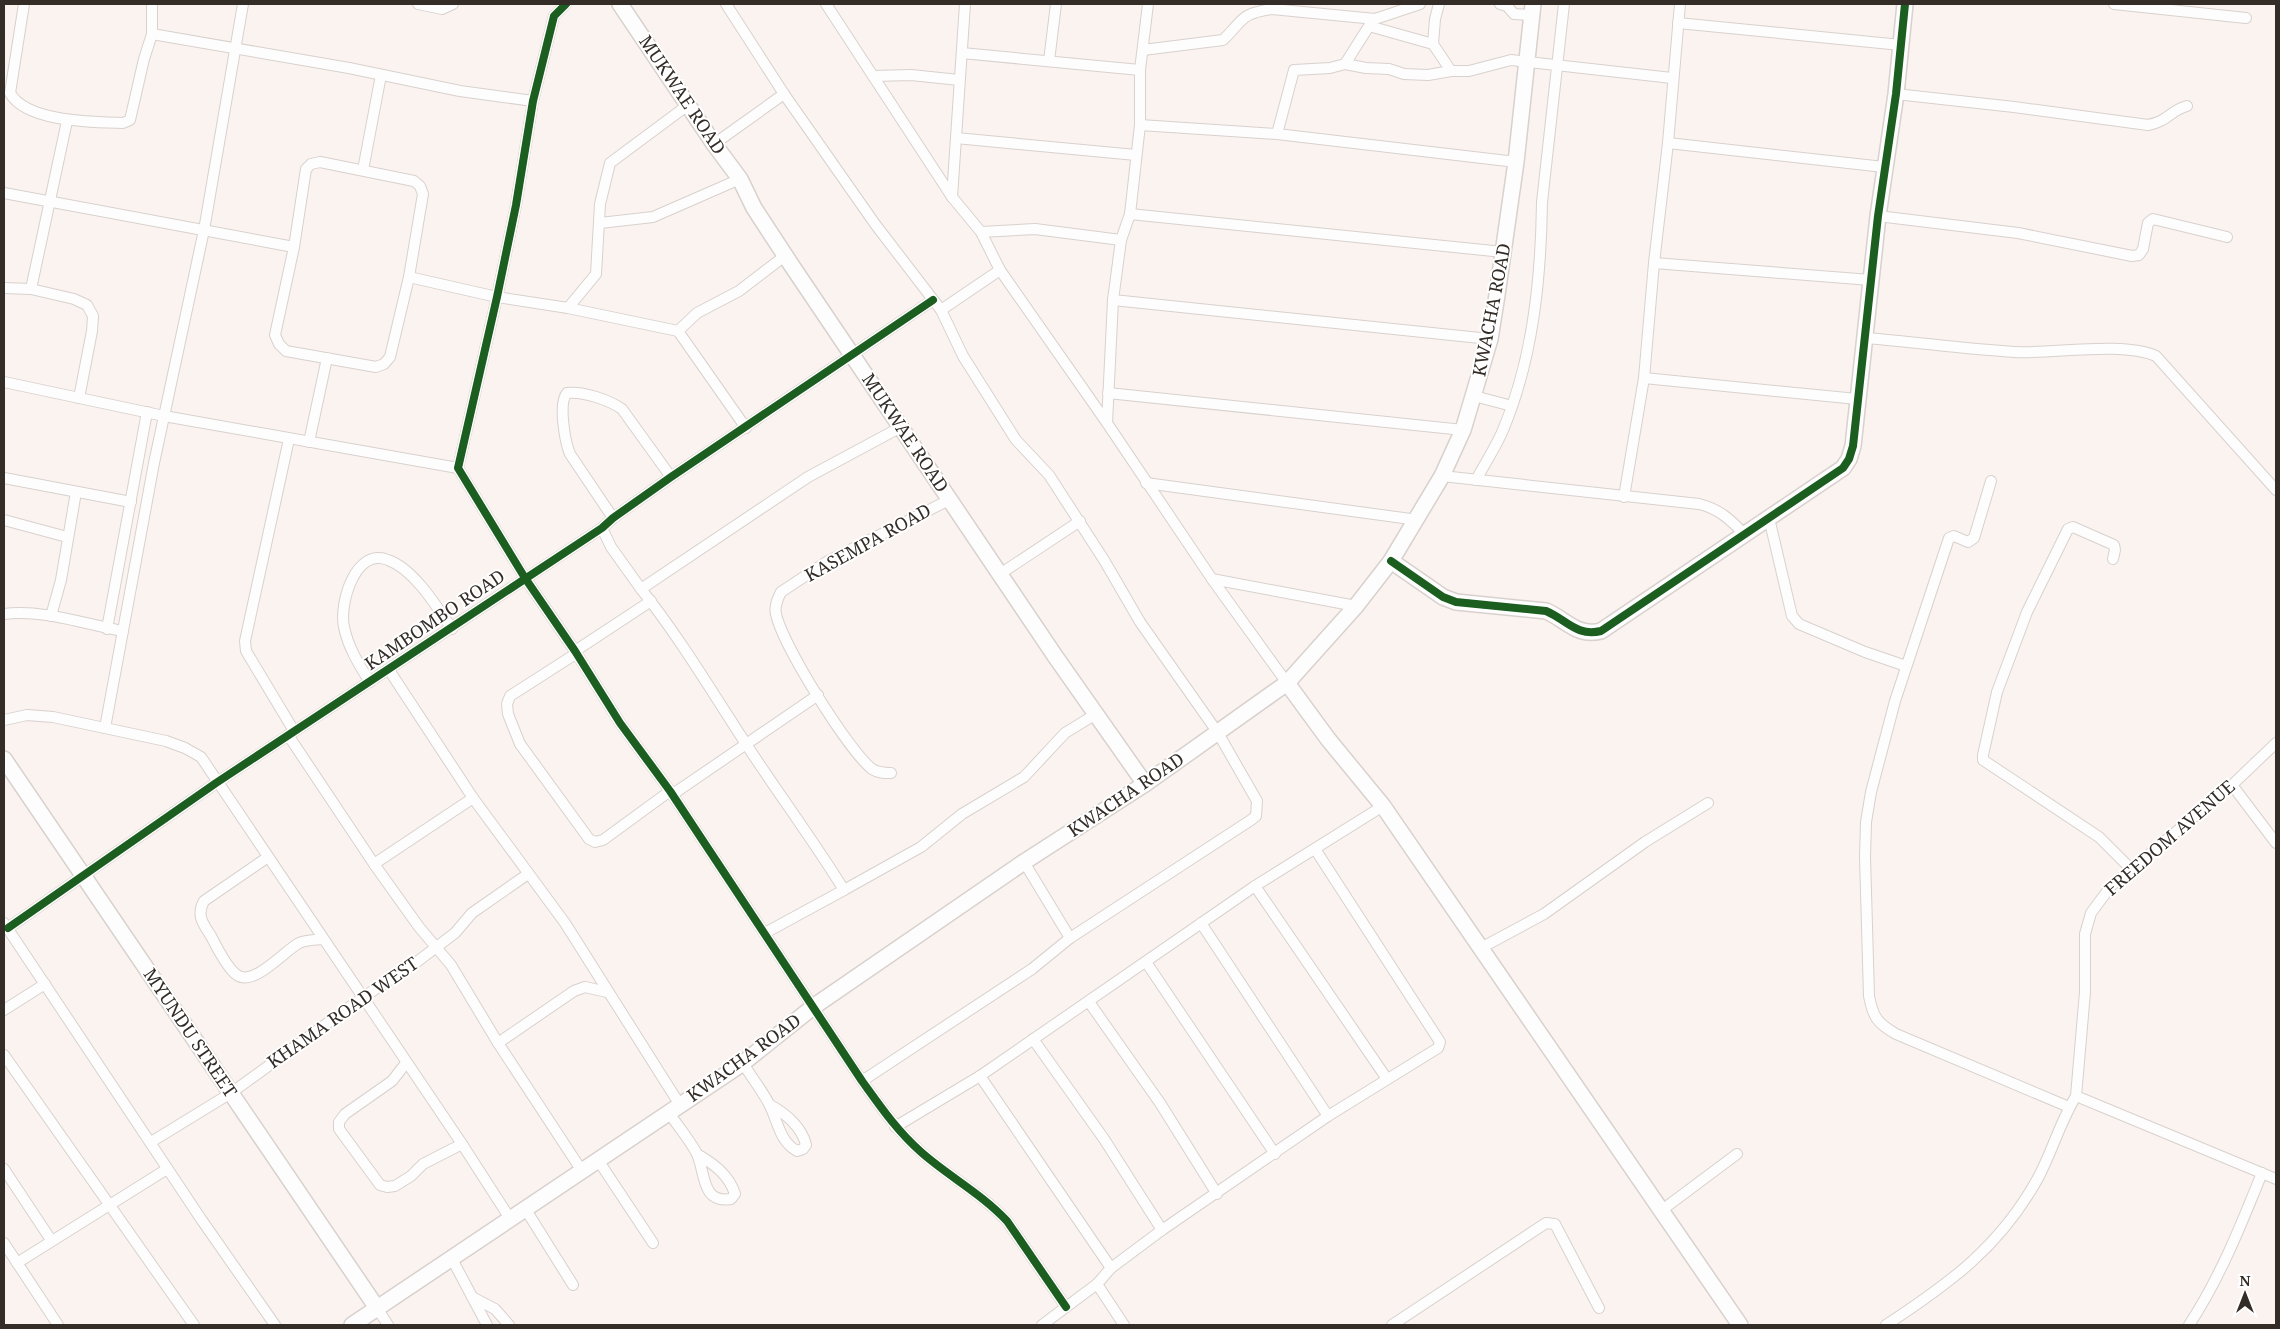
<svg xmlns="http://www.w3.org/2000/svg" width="2280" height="1329" viewBox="0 0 2280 1329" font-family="'Noto Serif',serif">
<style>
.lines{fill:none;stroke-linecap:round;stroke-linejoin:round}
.street-casing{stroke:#d8d1cd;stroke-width:12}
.secondary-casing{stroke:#d8d1cd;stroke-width:18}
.street{stroke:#fefdfd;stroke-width:10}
.secondary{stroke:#fefdfd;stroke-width:15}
.cycleway-casing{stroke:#fff;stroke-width:11}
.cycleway{stroke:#1b5e20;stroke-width:8}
.labels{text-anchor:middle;stroke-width:4;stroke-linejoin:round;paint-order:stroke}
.street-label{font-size:18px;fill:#332c27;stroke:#fff}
</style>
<rect width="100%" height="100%" fill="#faf3f0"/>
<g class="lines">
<defs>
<g id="street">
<path d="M24,4L10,93C26,122 93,122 123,123L130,120L144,59L152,34V4"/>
<polyline points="418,4 442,9 453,4"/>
<path d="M566,4L554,16L533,101L516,205L497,297L458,468L525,578L575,651L620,723L670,791L862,1081C880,1106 897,1131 921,1152C948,1176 982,1194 1007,1221L1066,1307"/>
<polyline points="726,4 784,94 875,224 941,310 963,356 1016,440 1049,475 1104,560 1140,622 1218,733"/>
<polyline points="826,4 952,197 981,232 1000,270 1107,423 1212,579 1287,683"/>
<polyline points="1439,4 1435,19 1433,44 1451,71"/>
<polyline points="1500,4 1507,6 1514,14 1532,15"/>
<polyline points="2114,4 2246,18"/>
<polyline points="1678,23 1901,45"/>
<polyline points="152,34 349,68 460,91 533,101"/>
<path d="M1143,50L1223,40C1244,20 1239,14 1272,9L1375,19L1420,4"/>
<polyline points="962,53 1140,70"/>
<polyline points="1049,61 1056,4"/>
<polyline points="1345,64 1366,68 1389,69 1404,74 1428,75 1451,71 1469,71 1511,60 1672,78"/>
<polyline points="873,76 911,75 959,80"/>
<path d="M1896,94L2014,107L2148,125C2169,121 2169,111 2187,106"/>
<polyline points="1140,125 1277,134 1516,162"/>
<polyline points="1277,134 1294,70 1330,68 1345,64 1369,26 1433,44"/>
<polyline points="956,138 1136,155"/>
<polyline points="1668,143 1884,167"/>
<polyline points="714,144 784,94"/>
<polygon points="320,162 414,181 420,186 423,194 409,277 390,357 384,364 376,367 286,351 279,344 275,335 294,247 306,169 311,164"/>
<polyline points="363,170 381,75"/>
<polyline points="4,193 294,247"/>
<polyline points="952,197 965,4"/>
<polyline points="1130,214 1503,252"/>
<polyline points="1878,216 2018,233 2132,256 2139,255 2143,249 2148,223 2153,219 2227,237"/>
<polyline points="600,223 653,217 740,179"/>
<polyline points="981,232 1035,229 1121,240"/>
<polyline points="1654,263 1871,280"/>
<polyline points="409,277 497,297 568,308 678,331 746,428"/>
<polyline points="4,288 31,289 74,299 87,305 93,316 92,331 79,398"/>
<polyline points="31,289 67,121"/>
<polyline points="1113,300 1490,339"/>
<polyline points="568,308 596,274 600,204 610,163 688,105"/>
<polyline points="941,310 1000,270"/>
<polyline points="678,331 697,313 739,291 786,255"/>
<path d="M1866,338C1916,342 1965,349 2015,352C2054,354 2122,341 2156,356L2276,490"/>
<polyline points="1644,378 1857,399"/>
<polyline points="4,382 164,416 458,468"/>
<polyline points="1108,393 1463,430"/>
<polyline points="1474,396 1512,406"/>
<polyline points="1107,423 1113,300 1121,240 1130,214 1140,125 1140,70 1148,4"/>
<polyline points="289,439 245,641 246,651 294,731"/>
<polyline points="309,442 327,358"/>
<path d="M1442,476L1699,504C1719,509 1730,519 1744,534"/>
<polyline points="4,478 131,502"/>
<path d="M1476,480C1485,463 1496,447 1503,430C1533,359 1541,278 1542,202L1564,4"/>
<path d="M1991,481L1974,538L1968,542L1954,536L1949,538L1895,701L1871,792L1866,822L1865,857L1869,996C1873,1017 1877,1023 1896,1034L2069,1107"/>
<polyline points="1146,483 1418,520"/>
<polyline points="1624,497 1644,378 1654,263 1668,143 1680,4"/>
<path d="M613,518L570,454C565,442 558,403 567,393C583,391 609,400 622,409L671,477"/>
<polyline points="1769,518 1792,616 1799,624 1865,652 1906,666"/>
<polyline points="4,520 67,537"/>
<polyline points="602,528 611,547 641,589 808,477 901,427"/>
<polyline points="2113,559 2115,550 2114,545 2073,527 2068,529 2027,612 1997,692 1983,755 1983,760 2099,837 2132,870"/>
<polyline points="1000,574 1080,521"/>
<polyline points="1212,579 1356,606"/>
<path d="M641,589C680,638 712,692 746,744C778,793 813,840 844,890L765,933"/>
<path d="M4,614C43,609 84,624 123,631"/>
<polyline points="51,616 61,580 76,492"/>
<polyline points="107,629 147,412"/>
<polyline points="575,651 651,601"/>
<polyline points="577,653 510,696 507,704 508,714 520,744 589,839 595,842 603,840 670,791"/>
<polyline points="389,670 473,798 565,923 680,1105"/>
<path d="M370,682C359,665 348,647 344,627C339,604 355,547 388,560C414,569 437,607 452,629"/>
<polyline points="4,720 27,715 53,717 166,741 185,748 201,757 462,1144 511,1220"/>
<polyline points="105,728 154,463 204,230 243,4"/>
<polyline points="288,735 374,864 419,927 451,965 498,1043 582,1171"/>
<path d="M891,773C884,773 878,773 872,769C848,750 782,644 776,614C774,606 778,598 781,592L828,561L951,499"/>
<polyline points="2232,785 2276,843"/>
<polyline points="673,794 818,695"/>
<path d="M268,857L204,901C196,915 203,924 211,936C216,946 228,969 237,975C254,987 284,951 299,943C306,940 314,940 322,939"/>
<polyline points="1024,862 1070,938"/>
<polyline points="374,864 473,798"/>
<polyline points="1255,886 1387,1079"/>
<polyline points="844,890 921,847 962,814 1024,777 1065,733 1096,714"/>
<polyline points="4,923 201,1219 275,1325"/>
<polyline points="1201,923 1328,1116"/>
<polyline points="8,928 216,783 602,528 613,518 671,477 933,300"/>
<polyline points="1481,948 1544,914 1645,842 1708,803"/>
<polyline points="1146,962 1275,1154"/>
<polyline points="1089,1002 1160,1103 1217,1194"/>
<polyline points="4,1010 45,984"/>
<polyline points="1033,1039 1104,1139 1162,1230 1328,1116 1438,1048 1440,1042 1315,849"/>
<polyline points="498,1043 574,991 585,987 607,992"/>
<polyline points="4,1055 194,1325"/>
<polyline points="406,1063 392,1081 345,1114 339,1122 339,1129 380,1185 387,1187 395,1186 411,1176 423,1164 462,1144"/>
<path d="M743,1063C751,1077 762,1090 769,1104C778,1121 779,1141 797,1151L803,1149L806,1145C802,1127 785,1113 770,1105"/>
<polyline points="980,1076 1111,1268"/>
<polyline points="862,1081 1032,969 1070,938 1251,820 1256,816 1257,801 1218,733"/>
<polyline points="2076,1096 2276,1179"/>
<path d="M669,1113C678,1126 688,1138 696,1152C706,1171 700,1204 731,1199L735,1194C729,1175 714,1164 697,1154"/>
<polyline points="895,1127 980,1076 1255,886 1383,806"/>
<polyline points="151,1142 231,1093 362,998 414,964 455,933 472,913 528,874"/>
<polyline points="598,1160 653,1243"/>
<polyline points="4,1169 51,1240"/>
<polyline points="526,1210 573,1285"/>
<polyline points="1662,1210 1737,1154"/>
<polyline points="4,1243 58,1325"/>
<polyline points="452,1259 487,1325"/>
<polyline points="17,1263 167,1169"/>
<polyline points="1097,1284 1124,1325"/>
<polyline points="472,1297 495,1309 509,1325"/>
<polyline points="377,1308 388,1325"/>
<polyline points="1042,1325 1097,1284 1111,1268 1162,1230"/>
<polyline points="1392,1325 1546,1223 1555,1224 1599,1308"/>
<path d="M1886,1325C1950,1283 2000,1247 2038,1178C2052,1152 2060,1122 2076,1096L2085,992V934L2091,913L2111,886L2232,785L2276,743"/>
<path d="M2189,1325C2220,1278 2241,1225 2262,1173"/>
</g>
<g id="secondary">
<polyline points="620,4 714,144 740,179 754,208 792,266 1055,656 1145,784"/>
<path d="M1391,561L1443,597L1456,602L1546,611C1567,620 1577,637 1601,631L1843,468L1849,459L1853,446L1878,216L1896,94L1905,4"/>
<polyline points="1287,683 1328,739 1383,806 1740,1325"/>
<polyline points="4,759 377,1308"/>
<polyline points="352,1325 743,1063 813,1007 1024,862 1145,784 1287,683 1356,606 1391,561 1442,476 1463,430 1490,339 1497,295 1516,162 1533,4"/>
</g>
</defs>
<use href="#street" class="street-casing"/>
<use href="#secondary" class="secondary-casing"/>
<use href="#street" class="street"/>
<use href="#secondary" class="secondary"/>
<defs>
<g id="cycleway">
<path d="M566,4L554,16L533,101L516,205L497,297L458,468L525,578L575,651L620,723L670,791L862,1081C880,1106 897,1131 921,1152C948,1176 982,1194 1007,1221L1066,1307"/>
<path d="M1391,561L1443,597L1456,602L1546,611C1567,620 1577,637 1601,631L1843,468L1849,459L1853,446L1878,216L1896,94L1905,4"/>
<polyline points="8,928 216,783 602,528 613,518 671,477 933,300"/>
</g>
</defs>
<use href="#cycleway" class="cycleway-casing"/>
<use href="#cycleway" class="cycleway"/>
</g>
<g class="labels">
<g class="street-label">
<text transform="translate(682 95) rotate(56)" y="6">MUKWAE ROAD</text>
<text transform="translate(1492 310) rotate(-79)" y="6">KWACHA ROAD</text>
<text transform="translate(905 433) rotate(56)" y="6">MUKWAE ROAD</text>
<text transform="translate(868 543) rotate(-29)" y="6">KASEMPA ROAD</text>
<text transform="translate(435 620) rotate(-34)" y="6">KAMBOMBO ROAD</text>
<text transform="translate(1126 795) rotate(-34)" y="6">KWACHA ROAD</text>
<text transform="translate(2170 838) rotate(-41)" y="6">FREEDOM AVENUE</text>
<text transform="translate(343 1013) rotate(-35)" y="6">KHAMA ROAD WEST</text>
<text transform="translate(190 1033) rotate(56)" y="6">MYUNDU STREET</text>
<text transform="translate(744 1058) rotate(-36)" y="6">KWACHA ROAD</text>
</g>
</g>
<rect width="2280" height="1329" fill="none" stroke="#332c27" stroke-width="10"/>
<g transform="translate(2245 1294)" stroke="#ffffff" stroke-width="4" paint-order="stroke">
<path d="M0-4L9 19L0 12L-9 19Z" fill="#332c27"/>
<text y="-8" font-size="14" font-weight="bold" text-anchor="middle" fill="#332c27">N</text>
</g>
</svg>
